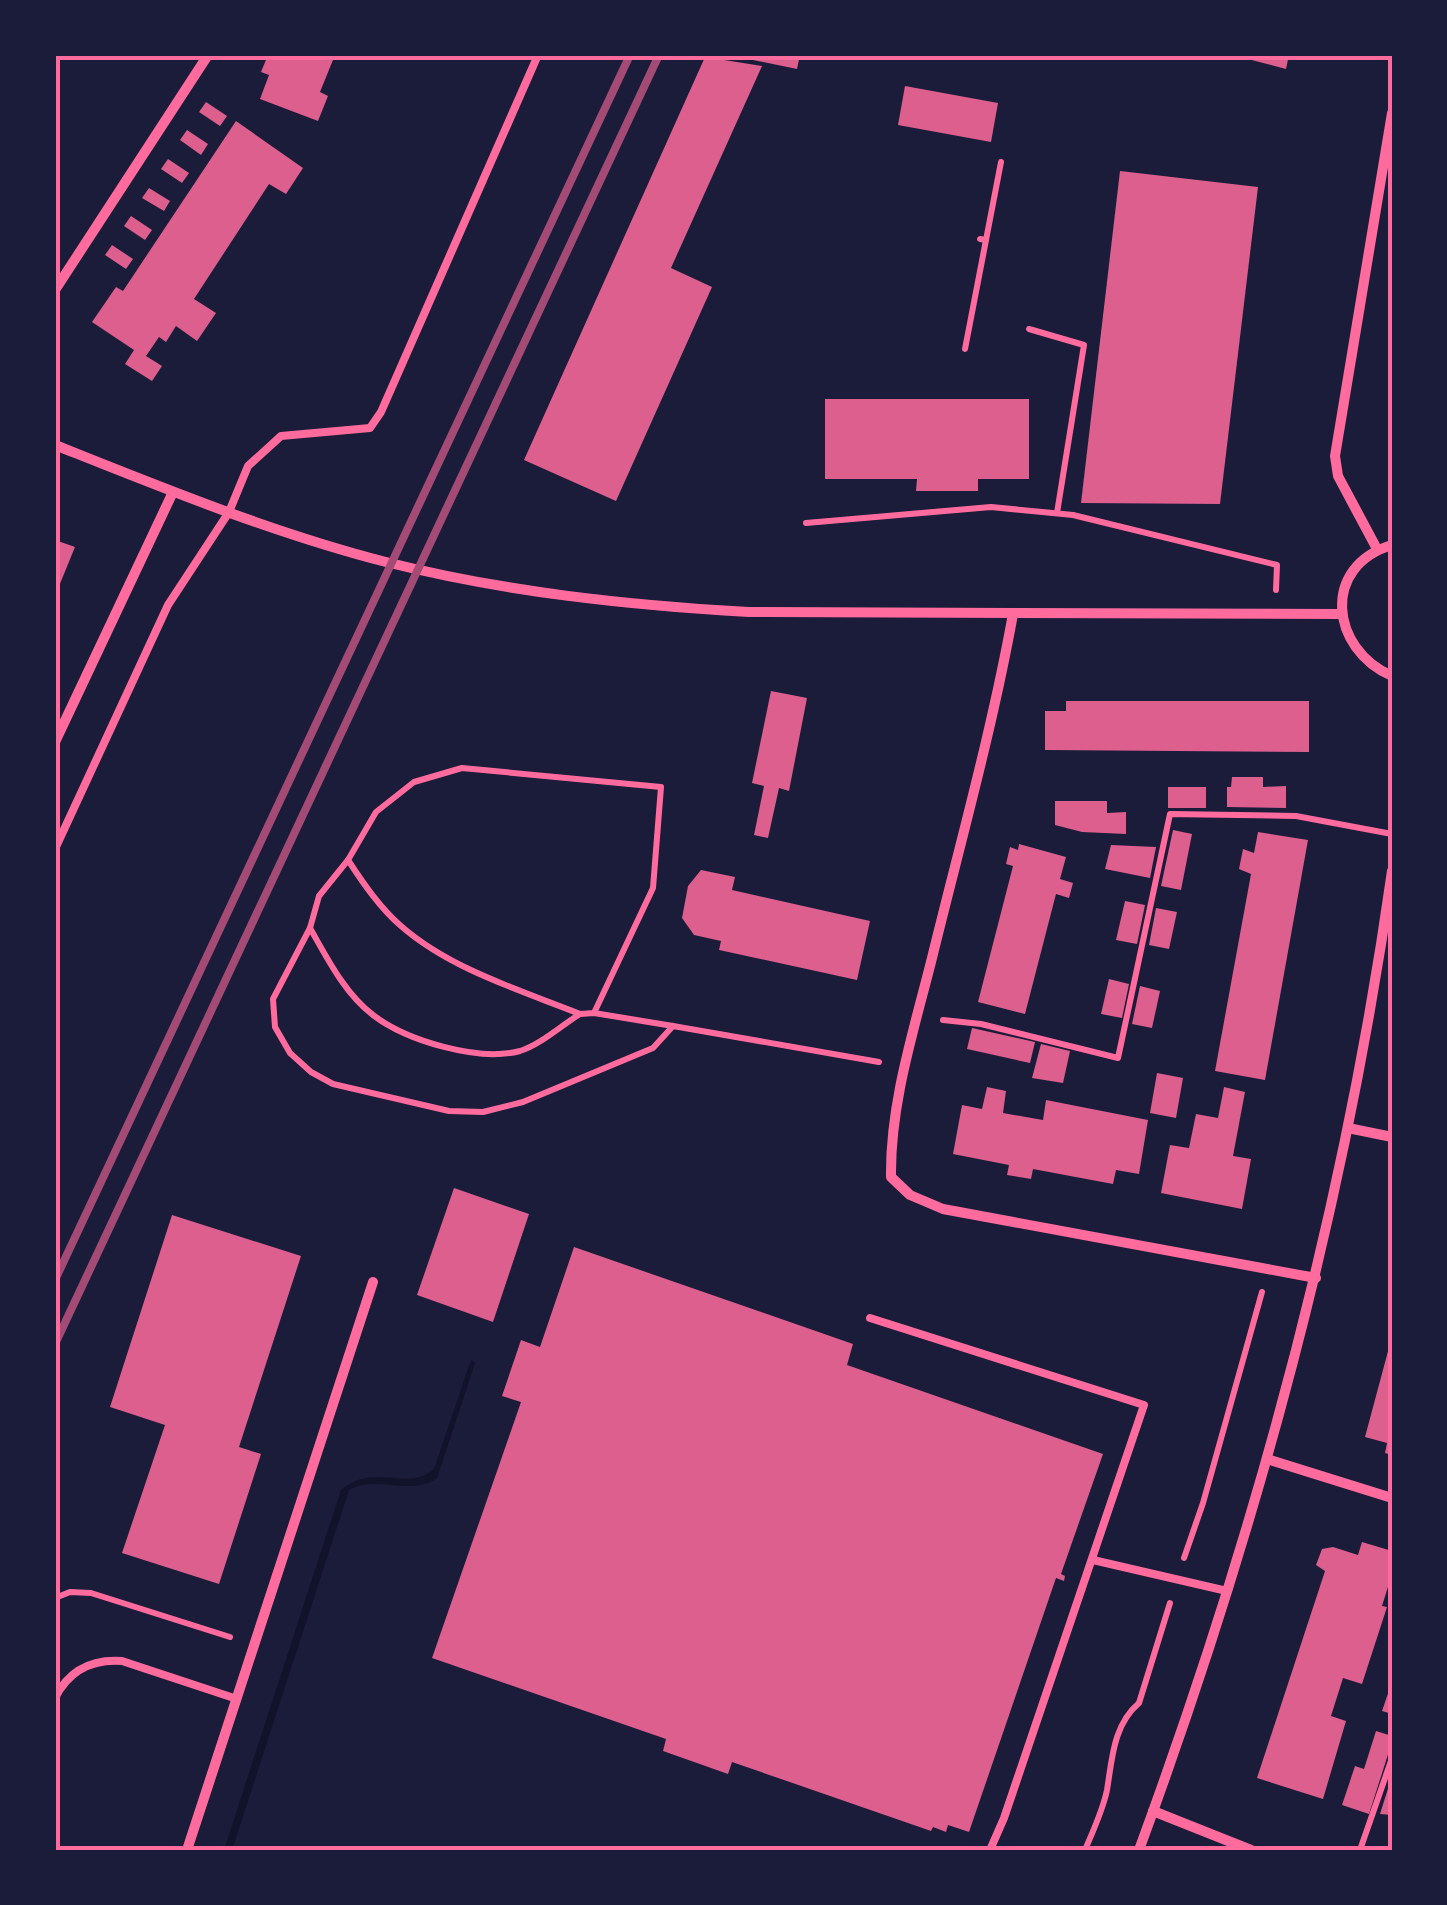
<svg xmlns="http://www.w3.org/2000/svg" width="1447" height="1905" viewBox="0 0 1447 1905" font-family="Cabin,sans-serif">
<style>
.water{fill:#12122b}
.building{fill:#dd5f8e}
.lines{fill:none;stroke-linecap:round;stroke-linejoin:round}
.path{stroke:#ff6b9d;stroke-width:6}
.service{stroke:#ff6b9d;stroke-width:8}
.minor{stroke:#ff6b9d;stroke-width:10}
.rail{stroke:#a44b75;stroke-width:8}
.neatline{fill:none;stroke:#ff6b9d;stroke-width:4}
</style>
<rect width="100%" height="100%" fill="#1b1b3a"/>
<path class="water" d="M471,1360L475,1363L437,1478C411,1497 377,1474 349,1490L232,1850H224L341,1490C376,1461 407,1493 434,1469Z"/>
<g class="building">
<polygon points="268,55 335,55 320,92 328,96 318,121 260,99 269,75 261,72"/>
<polygon points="729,55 800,55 797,69"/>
<polygon points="1232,55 1289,55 1286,69"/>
<polygon points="705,57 762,66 671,268 712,287 616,501 524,460"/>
<polygon points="905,86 998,103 991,142 898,125"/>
<polygon points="206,102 227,116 220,126 199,112"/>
<polygon points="236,121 303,168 286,194 269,184 194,299 216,313 197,341 176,326 166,342 159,337 146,356 162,366 152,381 125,364 134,350 92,322 116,287 123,291"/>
<polygon points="187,130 208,144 201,155 180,140"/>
<polygon points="168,159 189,173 182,183 161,169"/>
<polygon points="1120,171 1258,187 1220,504 1081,503"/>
<polygon points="149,188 170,201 164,211 142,198"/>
<polygon points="131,216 152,230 145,240 124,226"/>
<polygon points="112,245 133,259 126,269 105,255"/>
<polygon points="825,399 1029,399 1029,479 978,479 978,491 916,491 917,479 825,479"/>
<polygon points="55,540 75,547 55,596"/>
<polygon points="771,691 807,698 789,791 779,788 768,838 754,835 764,786 752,783"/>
<polygon points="1066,701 1309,701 1309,752 1045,750 1045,711 1066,711"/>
<polygon points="1232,777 1263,777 1263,787 1286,786 1286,808 1227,807 1227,787 1231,787"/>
<rect x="1168" y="787" width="38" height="21"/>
<polygon points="1055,801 1107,801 1107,813 1126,812 1126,834 1082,832 1055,825"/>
<polygon points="1173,830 1192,834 1181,890 1161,886"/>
<polygon points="1258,832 1308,840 1265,1080 1215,1071 1251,874 1239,869 1243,849 1254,853"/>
<polygon points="1019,844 1066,857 1060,879 1073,883 1069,898 1056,894 1025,1014 978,1002 1013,866 1006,864 1010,847 1018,850"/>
<polygon points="1111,845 1156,847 1150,878 1105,869"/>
<polygon points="701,870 735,877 732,890 870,921 857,980 719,950 721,941 694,935 682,918 688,886"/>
<polygon points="1125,901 1145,905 1137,944 1116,940"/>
<polygon points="1156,908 1177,912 1169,949 1149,945"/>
<polygon points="1109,979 1129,984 1122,1018 1101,1014"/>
<polygon points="1140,986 1160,991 1152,1028 1132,1024"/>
<polygon points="972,1028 1035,1042 1030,1063 967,1049"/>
<polygon points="1041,1044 1070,1051 1063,1083 1032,1078"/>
<polygon points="1157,1073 1183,1078 1176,1118 1150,1113"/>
<polygon points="987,1087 1006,1091 1003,1113 1043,1120 1046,1100 1148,1120 1139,1174 1116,1170 1113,1184 1033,1169 1031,1179 1007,1175 1009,1165 953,1154 962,1105 982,1109"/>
<polygon points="1224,1087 1245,1092 1233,1156 1251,1159 1242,1209 1161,1193 1170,1145 1189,1148 1196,1114 1218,1118"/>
<polygon points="454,1188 529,1214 493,1322 417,1295"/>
<polygon points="172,1215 301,1256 239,1447 261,1454 219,1584 122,1553 165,1425 110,1407"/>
<polygon points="574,1247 853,1344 847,1365 1103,1454 1061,1574 1065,1576 1064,1581 1056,1578 969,1832 948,1825 946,1832 933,1827 931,1831 732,1762 728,1774 663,1751 666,1739 432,1658 521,1402 502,1396 521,1340 540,1347"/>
<polygon points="1391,1340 1392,1341 1392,1455 1385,1453 1387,1443 1365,1437"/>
<polygon points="1362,1542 1392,1551 1392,1574 1382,1606 1387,1607 1362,1684 1343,1678 1331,1716 1346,1721 1323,1799 1257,1778 1325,1571 1316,1565 1322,1549 1333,1547 1358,1555"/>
<polygon points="1392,1682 1392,1714 1382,1711"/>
<polygon points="1376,1731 1392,1736 1392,1742 1369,1814 1342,1805 1355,1766 1364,1769"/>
<polygon points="1391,1779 1392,1815 1380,1814"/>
</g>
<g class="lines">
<g class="path">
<polyline points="986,240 1001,162"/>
<polyline points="1029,329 1084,345 1057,513"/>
<polyline points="965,349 986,240 980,239"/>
<polyline points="806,523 991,507 1073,515 1277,565 1276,590"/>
<path d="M348,860L319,896L310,928C327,958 345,994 373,1015C407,1041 479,1062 520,1051C540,1045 562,1025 580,1014"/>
<polyline points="310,928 273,999 275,1027 290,1053 311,1072 333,1084 449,1111 483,1112 523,1102 653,1048 673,1026"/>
<path d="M594,1013L653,888L661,787L462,768L414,782L376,812L348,860C363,883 380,908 401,926C450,969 520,990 580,1014L594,1013L673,1026L879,1062"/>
<polyline points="943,1020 981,1024 1118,1058 1170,814 1296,816 1392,834"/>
<polyline points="1184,1558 1203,1503 1262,1292"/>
<polyline points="55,1598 70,1592 91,1593 230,1637"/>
<path d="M1085,1850C1093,1831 1103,1810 1107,1790C1112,1760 1113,1725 1139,1703L1170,1603"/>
<polyline points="1360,1850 1392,1758"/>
</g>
<g class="service">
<polyline points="55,849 168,605 229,512 248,466 281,436 370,428 381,412 538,55"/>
<polyline points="870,1318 1144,1405 1004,1818 990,1850"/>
<polyline points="1093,1560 1227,1591"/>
<path d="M55,1698C69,1670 92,1659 122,1661L237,1699"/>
</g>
<g class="minor">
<polyline points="55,290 208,55"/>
<path d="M55,445C163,488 273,533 386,562C505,592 626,605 749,612L1341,614"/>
<path d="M1392,545C1321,566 1330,649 1392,676"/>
<polyline points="1377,549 1338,476 1335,456 1392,113"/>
<path d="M1013,614C992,730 960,844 932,958C914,1030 890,1103 891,1177L910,1195L943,1209L1316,1278"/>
<polyline points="55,742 173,492"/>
<polyline points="1348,1128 1392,1137"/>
<polyline points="1267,1459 1392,1498"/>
<polyline points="1153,1811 1251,1850"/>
<polyline points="187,1850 373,1282"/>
<path d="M1139,1850C1256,1532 1345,1206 1392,871"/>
</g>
<g class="rail">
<polyline points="55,1280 630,55"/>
<polyline points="55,1344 659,55"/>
</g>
</g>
<rect width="1447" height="1905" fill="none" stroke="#1b1b3a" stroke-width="115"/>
<rect x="58" y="58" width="1332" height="1790" class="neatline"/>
</svg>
